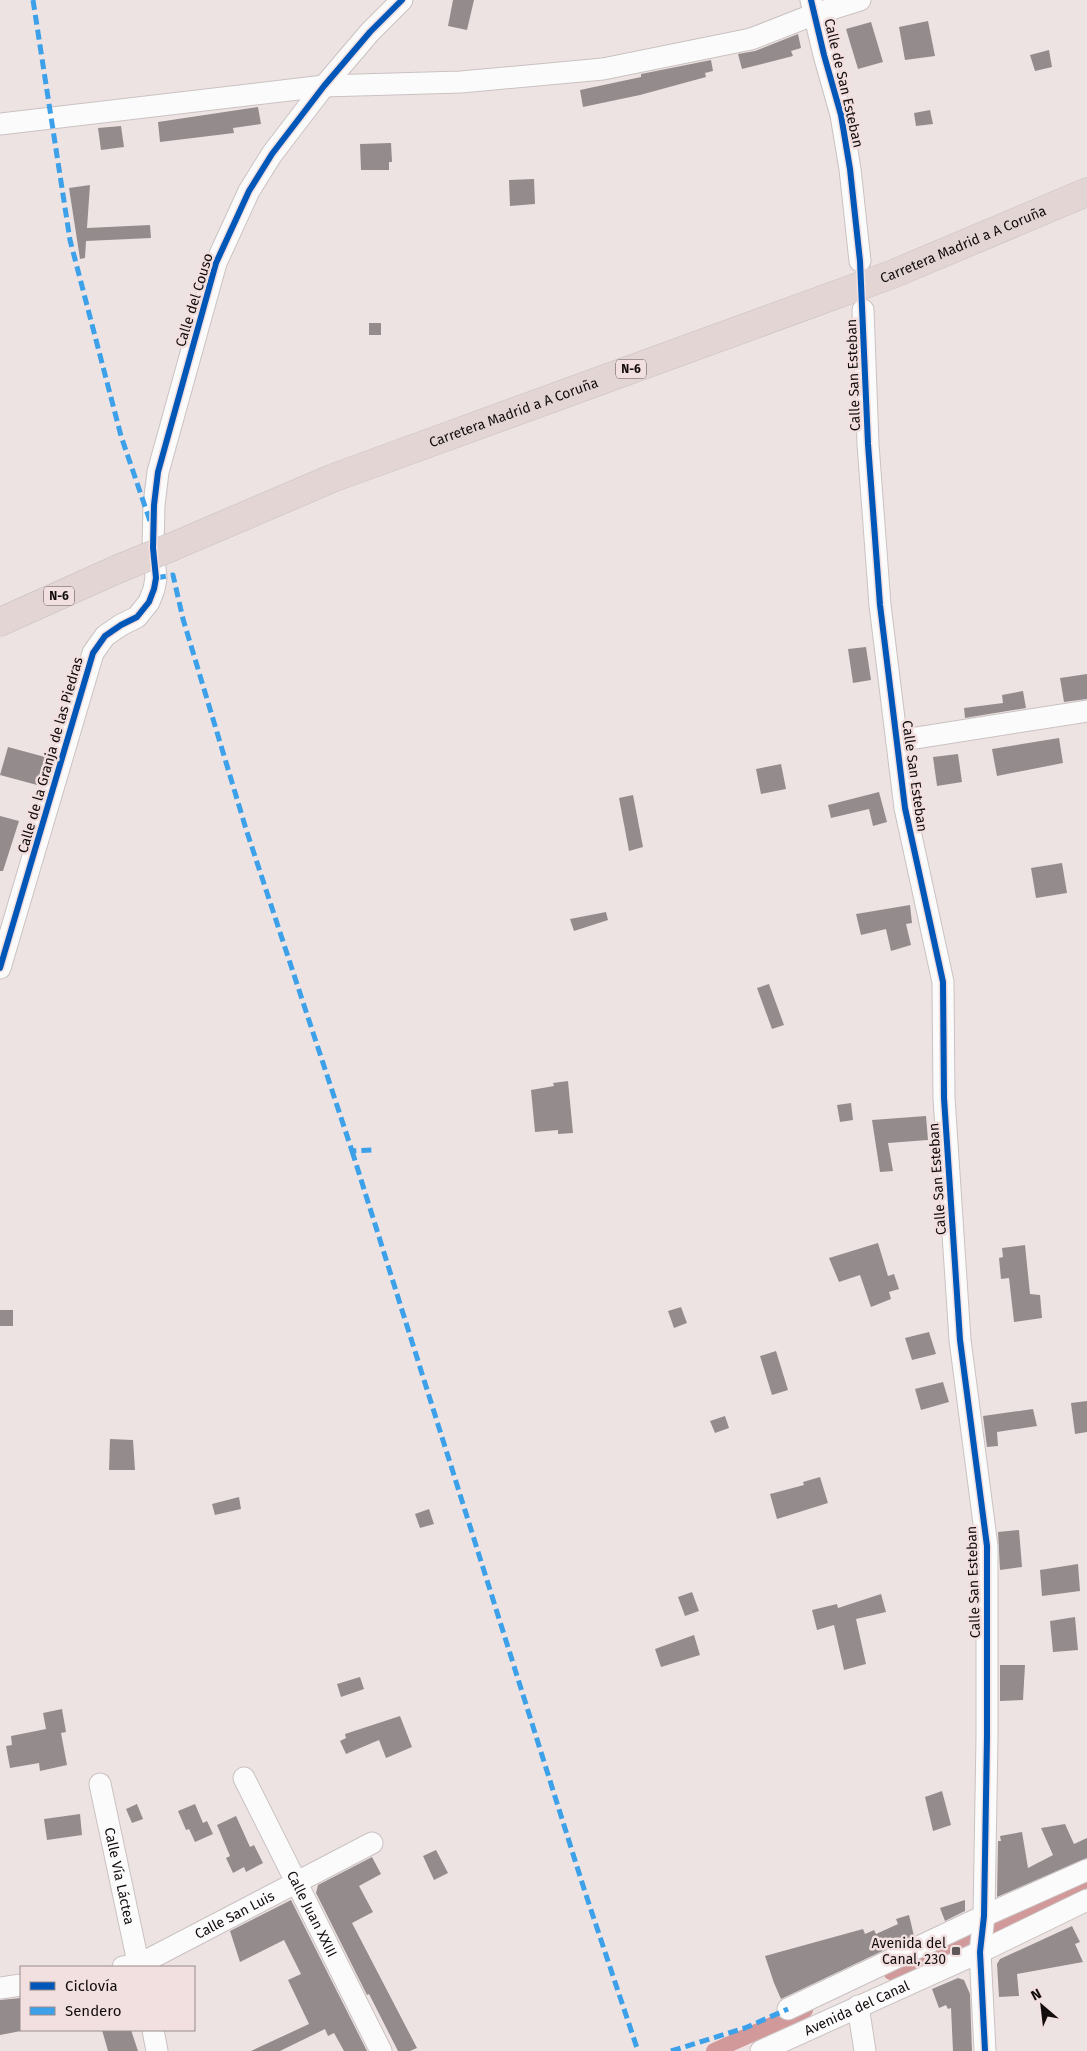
<svg xmlns="http://www.w3.org/2000/svg" width="1087" height="2051" viewBox="0 0 1087 2051" font-family="'Fira Sans',sans-serif">
<style>
.lines{fill:none;stroke-linecap:round;stroke-linejoin:round}
.canal{stroke:#d2999a;stroke-width:16}
.building{fill:#948c8c}
.minor-casing{stroke:#cac2c2;stroke-width:23}
.highway-casing{stroke:#c5bfbf;stroke-width:29}
.minor{stroke:#fcfbfb;stroke-width:21}
.highway{stroke:#e4d5d5;stroke-width:28}
.highway-bridge-casing{stroke:#c5bfbf;stroke-width:29;stroke-linecap:butt}
.highway-bridge{stroke:#e4d5d5;stroke-width:28}
.quiet{stroke:#3da1e9;stroke-width:5;stroke-dasharray:10 5;stroke-linecap:butt}
.cycleway-casing{stroke:#f2dfdf;stroke-width:9}
.cycleway{stroke:#0057b8;stroke-width:6}
.poi-dot{fill:#5f5757;stroke:#f2dfdf;stroke-width:2}
.labels{text-anchor:middle;stroke-width:5;stroke-linejoin:round;paint-order:stroke}
.shield{fill:#f2dfdf;stroke:#554b4b;stroke-width:1}
.shield-label{font-size:12px;font-weight:bold;fill:#120c0c}
.street-label{font-size:14px;fill:#120c0c;stroke:#f2dfdf}
.poi-label{font-size:14px;fill:#120c0c;stroke:#f2dfdf;text-anchor:end}
</style>
<rect width="100%" height="100%" fill="#eee3e3"/>
<g class="lines">
<g class="canal">
<polyline points="891,1972 1087,1883"/>
<polyline points="714,2051 805,2010"/>
</g>
</g>
<g class="building">
<polygon points="453,0 474,0 467,30 448,26"/>
<polygon points="928,21 935,56 905,60 899,27"/>
<polygon points="871,22 883,62 858,69 846,29"/>
<polygon points="798,34 801,48 791,51 793,56 742,69 738,54 755,51"/>
<polygon points="1049,50 1052,67 1035,71 1030,55"/>
<polygon points="711,60 713,71 705,73 706,77 640,95 583,107 580,90 641,77 641,74"/>
<polygon points="258,107 261,124 233,128 234,133 160,142 158,122"/>
<polygon points="930,110 933,124 916,126 914,113"/>
<polygon points="121,126 124,147 101,150 98,128"/>
<polygon points="391,143 392,162 389,162 389,170 361,170 360,144"/>
<polygon points="534,179 535,204 510,206 509,180"/>
<polygon points="90,185 87,228 150,225 151,238 86,241 85,258 80,259 69,188"/>
<rect x="369" y="323" width="12" height="12"/>
<polygon points="866,647 871,680 853,683 848,649"/>
<polygon points="1087,674 1087,699 1064,702 1060,678"/>
<polygon points="1023,691 1026,708 965,718 964,708 1003,703 1002,695"/>
<polygon points="1059,738 1063,763 997,776 992,749"/>
<polygon points="8,747 45,757 37,785 0,775"/>
<polygon points="958,754 962,782 937,786 933,757"/>
<polygon points="781,764 786,789 761,794 756,769"/>
<polygon points="879,792 887,822 873,826 869,809 831,818 828,805"/>
<polygon points="633,795 643,847 629,851 619,798"/>
<polygon points="0,816 19,821 3,871 0,871"/>
<polygon points="1062,863 1067,893 1036,898 1031,868"/>
<polygon points="910,905 912,923 906,924 911,945 891,951 886,929 861,935 856,914"/>
<polygon points="606,912 608,920 574,931 570,919"/>
<polygon points="769,984 784,1025 772,1029 757,988"/>
<polygon points="568,1081 573,1133 558,1134 558,1130 535,1132 531,1090 554,1086 553,1083"/>
<polygon points="851,1103 853,1120 840,1122 837,1105"/>
<polygon points="926,1116 928,1140 888,1143 893,1171 880,1172 872,1120"/>
<polygon points="878,1243 888,1276 894,1274 899,1289 889,1292 891,1299 871,1307 860,1275 839,1282 829,1258"/>
<polygon points="1025,1245 1030,1294 1040,1295 1042,1318 1014,1322 1009,1278 1001,1279 999,1258 1003,1257 1002,1248"/>
<polygon points="681,1307 687,1323 674,1328 668,1311"/>
<rect x="0" y="1310" width="13" height="16"/>
<polygon points="929,1332 936,1354 912,1360 905,1338"/>
<polygon points="776,1351 788,1390 772,1395 760,1356"/>
<polygon points="943,1382 949,1402 921,1410 915,1389"/>
<polygon points="1087,1401 1087,1432 1075,1434 1071,1403"/>
<polygon points="1033,1409 1037,1426 997,1432 998,1446 987,1447 983,1416"/>
<polygon points="725,1416 729,1428 715,1433 710,1421"/>
<polygon points="110,1439 133,1440 135,1470 109,1470"/>
<polygon points="820,1477 828,1503 777,1519 770,1494 804,1485 803,1482"/>
<polygon points="239,1497 241,1509 215,1515 212,1504"/>
<polygon points="429,1509 434,1524 420,1528 415,1514"/>
<polygon points="1019,1530 1022,1567 1000,1570 998,1532"/>
<polygon points="1078,1564 1080,1591 1042,1596 1040,1570"/>
<polygon points="692,1592 699,1611 685,1616 678,1597"/>
<polygon points="881,1594 886,1612 856,1619 866,1664 844,1670 834,1625 817,1630 812,1610 837,1604 838,1608"/>
<polygon points="1075,1617 1078,1650 1053,1652 1050,1621"/>
<polygon points="694,1635 700,1655 661,1667 655,1649"/>
<polygon points="1000,1665 1025,1665 1023,1700 1000,1701"/>
<polygon points="360,1677 364,1689 341,1697 337,1684"/>
<polygon points="62,1709 66,1732 61,1733 67,1765 40,1771 39,1763 10,1768 6,1746 12,1745 11,1736 46,1729 43,1713"/>
<polygon points="400,1716 412,1747 386,1758 379,1740 346,1754 340,1741 346,1738 345,1734"/>
<polygon points="942,1791 951,1825 933,1831 925,1797"/>
<polygon points="137,1804 143,1819 132,1823 126,1809"/>
<polygon points="195,1804 203,1823 207,1821 213,1834 195,1842 189,1829 186,1830 178,1811"/>
<polygon points="80,1814 82,1835 47,1840 44,1819"/>
<polygon points="236,1816 250,1847 254,1845 263,1863 246,1872 244,1867 233,1873 226,1858 230,1856 217,1825"/>
<polygon points="1065,1824 1074,1844 1087,1838 1087,1858 997,1897 998,1841 1001,1841 1000,1836 1022,1832 1028,1868 1053,1855 1041,1828"/>
<polygon points="436,1850 448,1873 434,1880 423,1856"/>
<polygon points="372,1857 381,1874 359,1886 373,1912 352,1923 417,2048 410,2051 398,2051 369,1994 367,1995 316,1893 318,1885"/>
<polygon points="291,1900 367,2051 344,2051 334,2033 328,2036 325,2029 280,2051 251,2051 309,2024 288,1980 301,1974 284,1940 240,1962 230,1931"/>
<polygon points="965,1900 965,1911 945,1921 940,1908"/>
<polygon points="909,1915 914,1936 781,1999 774,1983 765,1956 863,1929 865,1934 874,1930 876,1934 898,1924 896,1919"/>
<polygon points="1072,1926 1080,1942 1075,1944 1083,1962 1017,1974 1019,1996 999,1997 997,1964 1000,1959"/>
<polygon points="958,1978 964,1980 970,1994 972,2051 953,2051 951,2008 948,2009 946,2005 939,2008 932,1989"/>
<polygon points="21,1998 21,2031 0,2035 0,2000"/>
<polygon points="102,2030 131,2030 138,2051 108,2051"/>
</g>
<g class="lines">
<defs>
<g id="minor">
<polyline points="811,0 824,55 841,115 850,169 860,261"/>
<polyline points="0,124 324,86 461,82 603,69 751,39 815,14 860,0"/>
<polyline points="863,310 868,444 880,605 905,808 943,982 944,1098 960,1340 987,1546 987,1737 984,1916 980,1952 985,2051"/>
<polyline points="897,741 1087,711"/>
<polyline points="0,968 93,653 105,636 121,625 137,617 149,602 154,589 156,578 153,548 154,505 158,472 216,263 249,191 272,154 324,86 370,32 402,0"/>
<path id="s1" d="M244 1778 381 2051"/>
<path id="s2" d="M100 1784 139 1967"/>
<path id="s3" d="M123 1967 138 1965 372 1843"/>
<polyline points="0,1988 21,1985"/>
<polyline points="858,2006 865,2051"/>
<polyline points="788,2009 984,1916 1087,1870"/>
<polyline points="153,2030 157,2051"/>
<path id="s4" d="M761 2051 980 1952 1087 1900"/>
</g>
<g id="highway">
<path id="s5" d="M174 546 333 478 893 274 1087 192"/>
<polyline points="0,622 118,569"/>
</g>
</defs>
<use href="#minor" class="minor-casing"/>
<use href="#highway" class="highway-casing"/>
<use href="#minor" class="minor"/>
<use href="#highway" class="highway"/>
<defs>
<polyline id="highway-bridge" points="118,569 174,546"/>
</defs>
<use href="#highway-bridge" class="highway-bridge-casing"/>
<use href="#highway-bridge" class="highway-bridge"/>
<g class="quiet">
<polyline points="33,0 70,240 121,436 150,521"/>
<polyline points="156,578 173,575 183,619 246,829 352,1151 372,1150"/>
<polyline points="352,1151 585,1892 638,2051"/>
<polyline points="671,2051 745,2028 788,2009"/>
</g>
<defs>
<g id="cycleway">
<polyline points="811,0 824,55 841,115 850,169 860,261 868,444 880,605 905,808 943,982 944,1098 960,1340 987,1546 987,1737 984,1916 980,1952 985,2051"/>
<polyline points="0,968 93,653 105,636 121,625 137,617 149,602 154,589 156,578 153,548 154,505 158,472 216,263 249,191 272,154 324,86 370,32 402,0"/>
</g>
</defs>
<use href="#cycleway" class="cycleway-casing"/>
<use href="#cycleway" class="cycleway"/>
</g>
<rect class="poi-dot" x="951" y="1946" width="10" height="10" rx="2.5"/>
<g class="labels">
<g class="shield">
<rect x="616" y="359.5" width="30" height="19" rx="4"/>
<rect x="44" y="586.5" width="30" height="19" rx="4"/>
</g>
<g class="shield-label">
<text x="631" y="373">N-6</text>
<text x="59" y="600">N-6</text>
</g>
<g class="street-label">
<text transform="translate(844 83) rotate(77)" y="5">Calle de San Esteban</text>
<text dy="5" stroke="none"><textPath href="#s5" startOffset="845">Carretera Madrid a A Coruña</textPath></text>
<text transform="translate(194 300) rotate(-73)" y="5">Calle del Couso</text>
<text transform="translate(853 375) rotate(-92)" y="5">Calle San Esteban</text>
<text dy="5" stroke="none"><textPath href="#s5" startOffset="365">Carretera Madrid a A Coruña</textPath></text>
<text transform="translate(50 755) rotate(-74)" y="5">Calle de la Granja de las Piedras</text>
<text transform="translate(915 776) rotate(82)" y="5">Calle San Esteban</text>
<text transform="translate(937 1179) rotate(-94)" y="5">Calle San Esteban</text>
<text transform="translate(973 1582) rotate(-92)" y="5">Calle San Esteban</text>
<text dy="5" stroke="none"><textPath href="#s2" startOffset="94">Calle Vía Láctea</textPath></text>
<text dy="5" stroke="none"><textPath href="#s3" startOffset="124">Calle San Luis</textPath></text>
<text dy="5" stroke="none"><textPath href="#s1" startOffset="152">Calle Juan XXIII</textPath></text>
<text dy="5" stroke="none"><textPath href="#s4" startOffset="105">Avenida del Canal</textPath></text>
</g>
<g class="poi-label">
<text x="946" y="1948">Avenida del<tspan x="946" dy="16">Canal, 230</tspan></text>
</g>
</g>
<rect x="20" y="1966" width="175" height="65" fill="#f2dfdf" stroke="#988b8b"/>
<rect x="30" y="1982" width="25" height="8" fill="#0057b8" stroke="#988b8b"/>
<text x="65" y="1991" font-size="15" fill="#120c0c">Ciclovía</text>
<rect x="30" y="2007" width="25" height="8" fill="#3da1e9" stroke="#988b8b"/>
<text x="65" y="2016" font-size="15" fill="#120c0c">Sendero</text>
<g transform="translate(1042 2006) rotate(332)" stroke="#f2dfdf" stroke-width="4" paint-order="stroke">
<path d="M0-4L9 19L0 12L-9 19Z" fill="#120c0c"/>
<text y="-8" font-size="14" font-weight="bold" text-anchor="middle" fill="#120c0c">N</text>
</g>
</svg>
